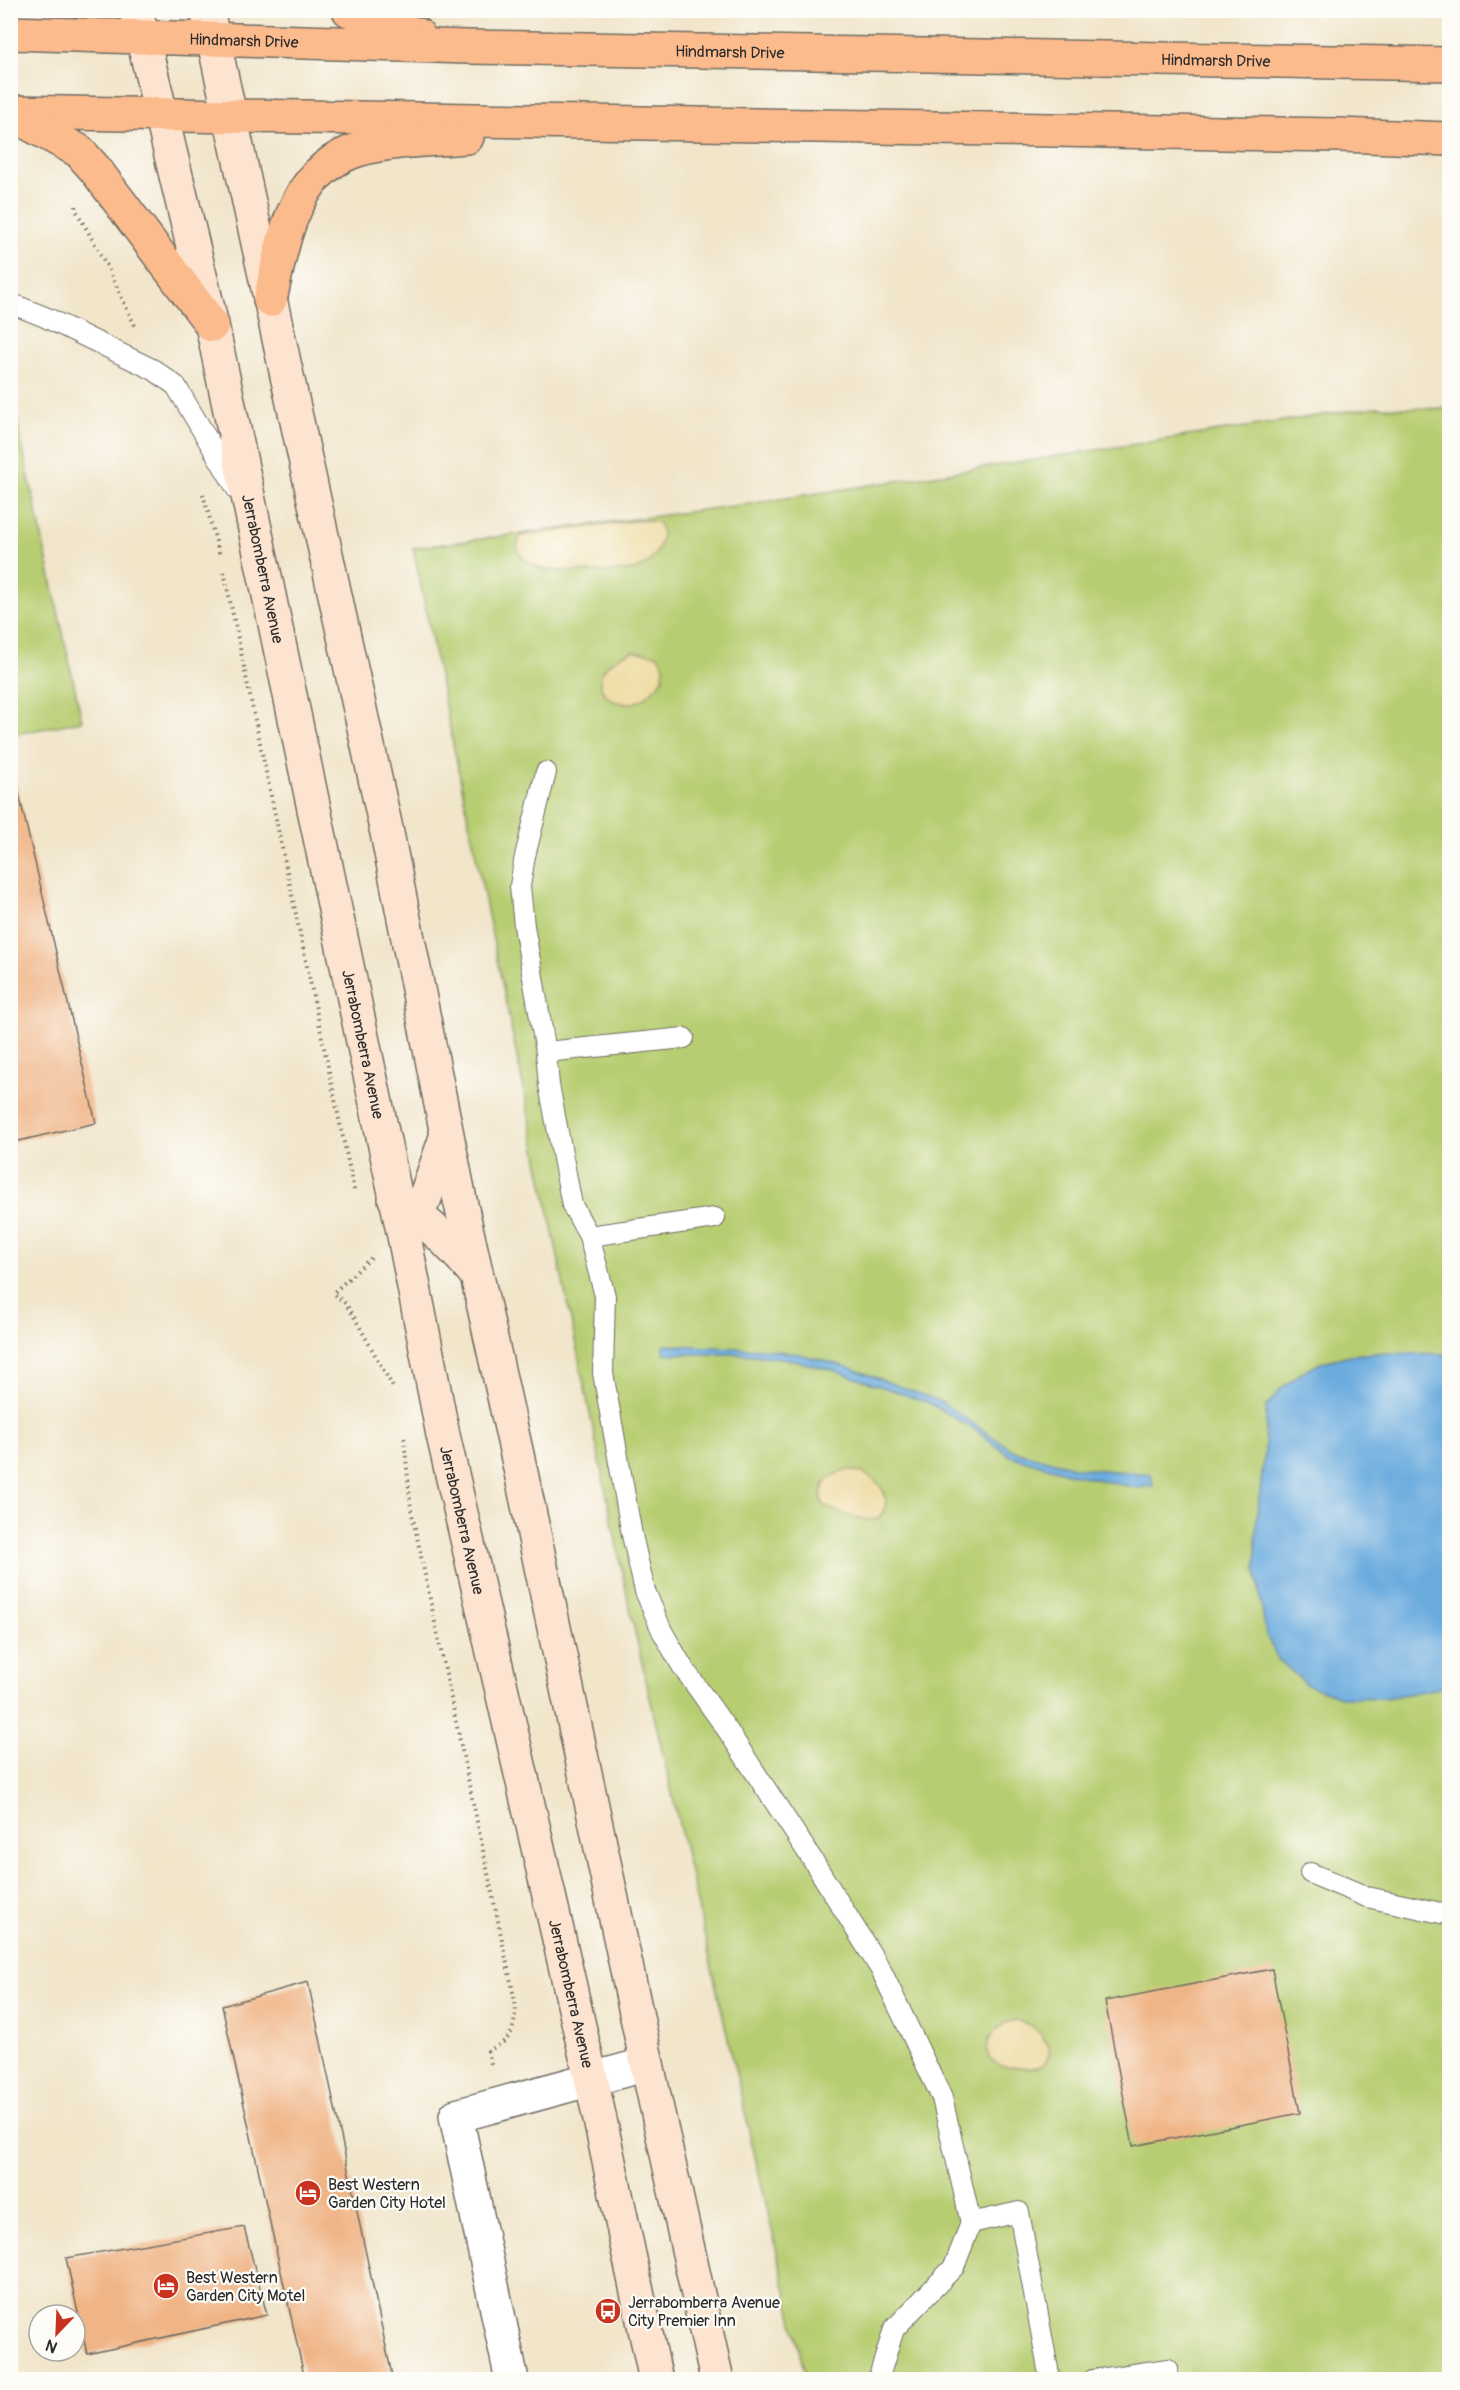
<svg xmlns="http://www.w3.org/2000/svg" width="1460" height="2390" viewBox="0 0 1460 2390" font-family="Pangolin,sans-serif">
<style>
.green{fill:#b7cd71;stroke:#717c4e;stroke-width:1.5}
.sand{fill:#eeda9e;stroke:#8c8264;stroke-width:1.5}
.water{fill:#6babde;stroke:#4b6b84;stroke-width:1.5}
.building{fill:#f0b587}
.lines{fill:none;stroke-linecap:round;stroke-linejoin:round}
.lane-casing{stroke:#706c63;stroke-width:22}
.street-casing{stroke:#706c63;stroke-width:36}
.secondary-casing{stroke:#706c63;stroke-width:36}
.primary-casing{stroke:#706c63;stroke-width:36}
.path{stroke:#706c63;stroke-width:4;stroke-dasharray:1.5 4.5;stroke-linecap:butt}
.lane{stroke:#fff;stroke-width:20}
.street{stroke:#fff;stroke-width:33}
.secondary{stroke:#fde4d1;stroke-width:33}
.primary{stroke:#fbbb8d;stroke-width:33}
.labels{text-anchor:middle;stroke-width:4.5;stroke-linejoin:round;paint-order:stroke}
.street-label{font-size:16px;fill:#2b2b2b;stroke:#fdfcf7}
.poi-label{font-size:16px;fill:#2b2b2b;stroke:#fdfcf7;text-anchor:start}
</style>
<rect width="100%" height="100%" fill="#fdfcf7"/>
<filter id="ink" filterUnits="userSpaceOnUse"><feTurbulence type="fractalNoise" baseFrequency=".0167" numOctaves="2"/><feDisplacementMap in="SourceGraphic" scale="12" xChannelSelector="R" yChannelSelector="G"/><feConvolveMatrix kernelMatrix="1 2 1 2 8 2 1 2 1" color-interpolation-filters="sRGB"/></filter>
<filter id="wash" filterUnits="userSpaceOnUse"><feTurbulence type="fractalNoise" baseFrequency=".008" numOctaves="4" result="noise"/><feDisplacementMap in="SourceGraphic" scale="24" xChannelSelector="R" yChannelSelector="G"/><feGaussianBlur stdDeviation="1.35" result="paint"/><feColorMatrix in="noise" values="0 0 0 0 0 0 0 0 0 0 0 0 0 0 0 0 0 1.4 0 .05"/><feComposite in="paint" operator="in"/></filter>
<g filter="url(#wash)">
<rect width="100%" height="100%" fill="#f1e5ca"/>
<g class="green">
<polygon points="10,390 82,721 11,735 10,735"/>
<polygon points="1375,407 1449,409 1449,2379 806,2379 632,1619 413,548 748,504"/>
</g>
<g class="sand">
<path d="M643 520 658 522C663 529 663 536 660 544 656 556 648 565 636 569 625 573 555 572 544 569 532 566 520 559 517 547L520 536 530 534Z"/>
<path d="M634 651 658 655 664 665 663 679C657 686 651 694 643 699 609 718 571 671 634 651Z"/>
<path d="M849 1470C873 1471 900 1498 877 1519 868 1522 831 1512 823 1504 816 1485 832 1473 849 1470Z"/>
<path d="M1015 2020C1038 2023 1065 2056 1037 2067 1031 2069 1025 2067 1018 2067 1006 2068 999 2067 989 2058 982 2040 998 2024 1015 2020Z"/>
</g>
<g class="water">
<polygon points="663,1345 764,1349 799,1354 851,1368 941,1402 1014,1451 1077,1468 1151,1474 1153,1486 1137,1488 1071,1474 1010,1456 974,1429 929,1403 833,1370 782,1358 742,1354 665,1354"/>
<polygon points="1377,1353 1449,1354 1450,1686 1386,1698 1340,1697 1306,1684 1278,1659 1266,1635 1256,1570 1256,1524 1265,1449 1266,1407 1281,1389 1301,1373 1323,1362 1350,1355"/>
</g>
<g id="blocks">
<g class="building">
<polygon points="11,760 96,1123 10,1143 10,761"/>
<polygon points="1272,1969 1300,2113 1133,2146 1105,2001"/>
<polygon points="308,1982 393,2380 305,2380 222,2006"/>
<polygon points="244,2227 267,2315 87,2354 66,2258"/>
</g>
</g>
</g>
<g filter="url(#ink)">
<use href="#blocks" fill-opacity="0" stroke="#706c63" stroke-width="1.5"/>
<g class="lines">
<defs>
<g id="lane">
<polyline points="10,303 45,317 154,370 176,386 238,491"/>
<polyline points="546,772 525,856 520,886 524,926 546,1052"/>
<polyline points="684,1038 546,1052 549,1085 572,1205 589,1236 605,1296 603,1373 632,1535 645,1591 662,1631 682,1666 728,1731 812,1859 881,1970 942,2098 971,2223 954,2267 894,2329 878,2380"/>
<polyline points="589,1236 715,1218"/>
<polyline points="1310,1873 1367,1897 1450,1915"/>
<polyline points="971,2223 1019,2212 1050,2380"/>
<polyline points="1093,2380 1168,2369"/>
</g>
<polyline id="street" points="512,2380 456,2116 647,2064"/>
<g id="secondary">
<path id="s1" d="M136 10 212 325 404 1236 443 1435 591 2078 656 2380"/>
<polyline points="207,10 387,833 460,1200 520,1468 647,2064 717,2380"/>
<path d="M395 1199C426 1220 451 1244 475 1273"/>
<polyline points="406,1233 425,1198 446,1137"/>
</g>
<g id="primary">
<polyline points="349,10 418,35"/>
<path id="s2" d="M10 33 467 47 1450 64"/>
<polyline points="10,112 1339,135 1450,139"/>
<polyline points="15,116 79,151 95,169 212,325"/>
<path d="M270 300C282 247 291 177 349 153 380 140 433 140 467 137"/>
</g>
</defs>
<use href="#lane" class="lane-casing"/>
<use href="#street" class="street-casing"/>
<use href="#secondary" class="secondary-casing"/>
<use href="#primary" class="primary-casing"/>
<g class="path">
<polyline points="76,206 76,210 108,268 136,328"/>
<polyline points="203,494 220,556"/>
<polyline points="224,572 354,1190"/>
<polyline points="371,1258 333,1293 346,1304 353,1315 394,1389"/>
<path d="M404 1438 411 1509 516 2006C513 2034 513 2038 488 2051L492 2068"/>
</g>
<use href="#lane" class="lane"/>
<use href="#street" class="street"/>
<use href="#secondary" class="secondary"/>
<use href="#primary" class="primary"/>
</g>
</g>
<defs>
<symbol id="hotel-disc" viewBox="-11 -11 22 22"><circle r="9.5" fill="#c8321e" stroke="#fdfcf7"/><path d="M-6-4.5h1.5V1H6V5H4.5V3h-9V5H-6ZM-4 0a1.8 1.8 0 1 1 3.6 0ZM.5 0V-2.5h3Q6-2.5 6 0Z" fill="#fff"/></symbol>
<symbol id="bus-disc" viewBox="-11 -11 22 22"><circle r="9.5" fill="#c8321e" stroke="#fdfcf7"/><path d="M-5-6H5V4H4V6H2V4H-2V6H-4V4H-5ZM-3.5-4V0h7V-4ZM-3.5 1.2v1.5H-2V1.2ZM2 1.2v1.5H3.5V1.2Z" fill="#fff"/></symbol>
</defs>
<g fill-rule="evenodd">
<use href="#hotel-disc" x="293" y="2178" width="30" height="30"/>
<use href="#hotel-disc" x="151" y="2271" width="30" height="30"/>
<use href="#bus-disc" x="593" y="2296" width="30" height="30"/>
</g>
<g class="labels">
<g class="street-label">
<text dy="6" stroke="none"><textPath href="#s2" startOffset="234">Hindmarsh Drive</textPath></text>
<text dy="6" stroke="none"><textPath href="#s2" startOffset="720">Hindmarsh Drive</textPath></text>
<text dy="6" stroke="none"><textPath href="#s2" startOffset="1206">Hindmarsh Drive</textPath></text>
<text dy="6" stroke="none"><textPath href="#s1" startOffset="573">Jerrabomberra Avenue</textPath></text>
<text dy="6" stroke="none"><textPath href="#s1" startOffset="1059">Jerrabomberra Avenue</textPath></text>
<text dy="6" stroke="none"><textPath href="#s1" startOffset="1545">Jerrabomberra Avenue</textPath></text>
<text dy="6" stroke="none"><textPath href="#s1" startOffset="2031">Jerrabomberra Avenue</textPath></text>
</g>
<g class="poi-label">
<text x="328" y="2190">Best Western<tspan x="328" dy="18">Garden City Hotel</tspan></text>
<text x="186" y="2283">Best Western<tspan x="186" dy="18">Garden City Motel</tspan></text>
<text x="628" y="2308">Jerrabomberra Avenue<tspan x="628" dy="18">City Premier Inn</tspan></text>
</g>
</g>
<rect width="1460" height="2390" fill="none" stroke="#fdfcf7" stroke-width="36"/>
<g transform="translate(57 2333) rotate(203)"><circle r="28" fill="#fdfcf7" stroke="#a9a8a5" stroke-width="1.5"/>
<path d="M0-4.5L10 22L0 15L-10 22Z" fill="#c8321e"/>
<text y="-9" font-size="16" font-weight="bold" text-anchor="middle" fill="#2b2b2b">N</text>
</g>
</svg>
